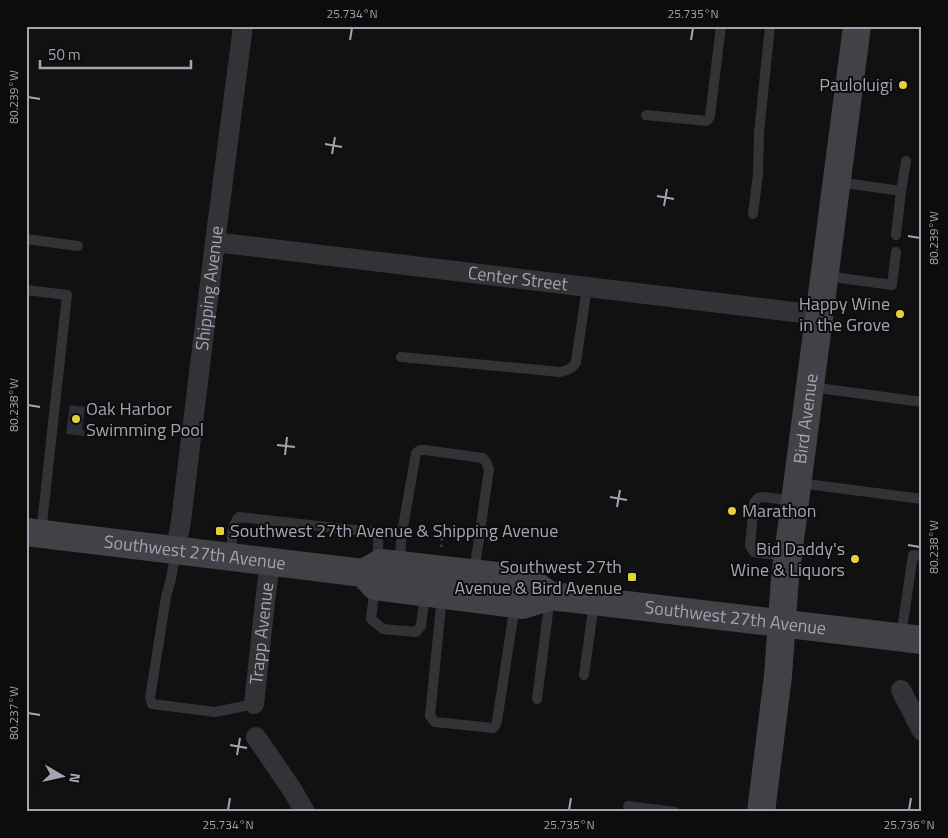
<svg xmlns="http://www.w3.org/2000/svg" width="948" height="838" viewBox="0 0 948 838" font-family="'Titillium Web',sans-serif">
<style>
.water{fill:#2b2e37}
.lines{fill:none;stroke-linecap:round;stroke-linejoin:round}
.path{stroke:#38393e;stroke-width:3;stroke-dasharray:2.5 4;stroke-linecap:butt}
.lane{stroke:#333237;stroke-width:10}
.street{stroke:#333237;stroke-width:20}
.secondary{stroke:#414147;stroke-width:28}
.ticks{fill:none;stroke:#a3a4b2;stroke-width:2}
.poi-dot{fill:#e1d23a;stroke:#0c0c0d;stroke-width:2}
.labels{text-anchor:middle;stroke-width:4;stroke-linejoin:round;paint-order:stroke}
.poi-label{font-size:18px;fill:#a3a4b2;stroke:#0c0c0d;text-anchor:end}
.street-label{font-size:18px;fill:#a3a4b2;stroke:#0c0c0d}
.neatline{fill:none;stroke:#a3a4b2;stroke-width:2}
.ticks-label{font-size:12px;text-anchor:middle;fill:#a3a4b2}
</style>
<rect width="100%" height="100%" fill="#111112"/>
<polygon class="water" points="70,405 85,407 82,430 85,431 84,436 66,434"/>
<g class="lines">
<polyline class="path" points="441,547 442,538"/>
<g class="lane">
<polyline points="646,115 707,121 710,116 721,26"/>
<polyline points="838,182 901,191 896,235"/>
<polyline points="901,191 906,161"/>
<polyline points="753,214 758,174 759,133 770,26"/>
<polyline points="26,239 78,246"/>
<polyline points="826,276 892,285 896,252"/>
<polyline points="26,290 67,295 41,533"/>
<path d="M401 357 560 372C568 370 572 369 576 362L587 287"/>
<polyline points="811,387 922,402"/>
<polyline points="799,483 922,499"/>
<polyline points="176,551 171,579 166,597 150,698 152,704 215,712 254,704"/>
<path d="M232 556C232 544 230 526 239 517L373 532C382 538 377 552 376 562"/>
<polyline points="786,556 759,553 754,552 750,546 754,503 758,498 763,497 794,501"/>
<polyline points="399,564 402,533 416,453 420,450 425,450 483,458 486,462 489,469 474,573"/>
<polyline points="375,586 371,619 383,629 416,632 421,626 425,593"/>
<polyline points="442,596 430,716 435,722 493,728 495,726 497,721 515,605"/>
<polyline points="901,636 913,555 922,556"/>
<polyline points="584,675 594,603"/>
<polyline points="537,699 550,597"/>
<polyline points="628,806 675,812"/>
</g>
<g class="street">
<path id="s1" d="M215 242 819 315"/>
<path id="s2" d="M176 550 181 521 215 242 243 26"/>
<polyline points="901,690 922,731"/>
<path id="s3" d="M254 704 265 602 270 562"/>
<polyline points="256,737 293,791 305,812"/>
</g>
<g class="secondary">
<path id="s4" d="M26 532 363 573 381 563 526 579 551 596"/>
<path id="s5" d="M363 573 375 586 515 604 523 605 551 596 922 640"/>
<path id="s6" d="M761 812 778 676 785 578 857 26"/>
</g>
</g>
<path class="ticks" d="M350 40 352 28M691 40 693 28M28 97 40 99M325 144 342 147M332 154 335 137M657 196 674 199M664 206 667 189M908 236 920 238M28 405 40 407M277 445 295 447M285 455 287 437M610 497 627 500M617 507 620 490M908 545 920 547M28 713 40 715M230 745 247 748M237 755 240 738M228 810 230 798M569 810 571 798M909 810 911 798"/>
<g class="poi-dot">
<circle cx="903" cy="85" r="5"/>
<circle cx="900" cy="314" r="5"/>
<circle cx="76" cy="419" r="5"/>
<circle cx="732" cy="511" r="5"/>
<rect x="215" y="526" width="10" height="10" rx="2.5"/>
<circle cx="855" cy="559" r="5"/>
<rect x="627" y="572" width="10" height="10" rx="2.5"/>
</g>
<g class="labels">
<g class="poi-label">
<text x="893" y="91">Pauloluigi</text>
<text x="890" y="310">Happy Wine<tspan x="890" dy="21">in the Grove</tspan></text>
<text x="86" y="415" text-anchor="start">Oak Harbor<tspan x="86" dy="21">Swimming Pool</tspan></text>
<text x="742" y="517" text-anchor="start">Marathon</text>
<text x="230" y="537" text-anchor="start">Southwest 27th Avenue &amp; Shipping Avenue</text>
<text x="845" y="555">Bid Daddy's<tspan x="845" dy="21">Wine &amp; Liquors</tspan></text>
<text x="622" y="573">Southwest 27th<tspan x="622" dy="21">Avenue &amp; Bird Avenue</tspan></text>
</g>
<g class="street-label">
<text dy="6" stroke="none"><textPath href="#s1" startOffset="305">Center Street</textPath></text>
<text dy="6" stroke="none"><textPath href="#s2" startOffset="264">Shipping Avenue</textPath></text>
<text dy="6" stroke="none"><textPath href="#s6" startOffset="396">Bird Avenue</textPath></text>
<text dy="6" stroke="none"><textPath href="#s4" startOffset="170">Southwest 27th Avenue</textPath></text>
<text dy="6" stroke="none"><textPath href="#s5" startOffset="382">Southwest 27th Avenue</textPath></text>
<text dy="6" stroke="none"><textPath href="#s3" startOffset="71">Trapp Avenue</textPath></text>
</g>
</g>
<rect width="948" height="838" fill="none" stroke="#0c0c0d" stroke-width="55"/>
<g transform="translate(62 776) rotate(99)" stroke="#0c0c0d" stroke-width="4" paint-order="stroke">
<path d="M0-4L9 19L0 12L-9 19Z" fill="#a3a4b2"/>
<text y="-8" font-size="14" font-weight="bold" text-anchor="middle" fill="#a3a4b2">N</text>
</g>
<path d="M40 60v8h151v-8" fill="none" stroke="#a3a4b2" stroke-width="2.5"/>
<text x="48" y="60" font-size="15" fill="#a3a4b2" stroke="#0c0c0d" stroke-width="4" paint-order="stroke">50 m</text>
<rect x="28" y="28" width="892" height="782" class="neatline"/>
<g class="ticks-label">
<text x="352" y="18">25.734°N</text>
<text x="693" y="18">25.735°N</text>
<text transform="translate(14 97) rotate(-90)" y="4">80.239°W</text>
<text transform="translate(934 238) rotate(-90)" y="4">80.239°W</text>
<text transform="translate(14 405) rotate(-90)" y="4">80.238°W</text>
<text transform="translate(934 547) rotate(-90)" y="4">80.238°W</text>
<text transform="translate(14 713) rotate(-90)" y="4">80.237°W</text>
<text x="228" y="829">25.734°N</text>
<text x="569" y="829">25.735°N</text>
<text x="909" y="829">25.736°N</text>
</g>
</svg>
